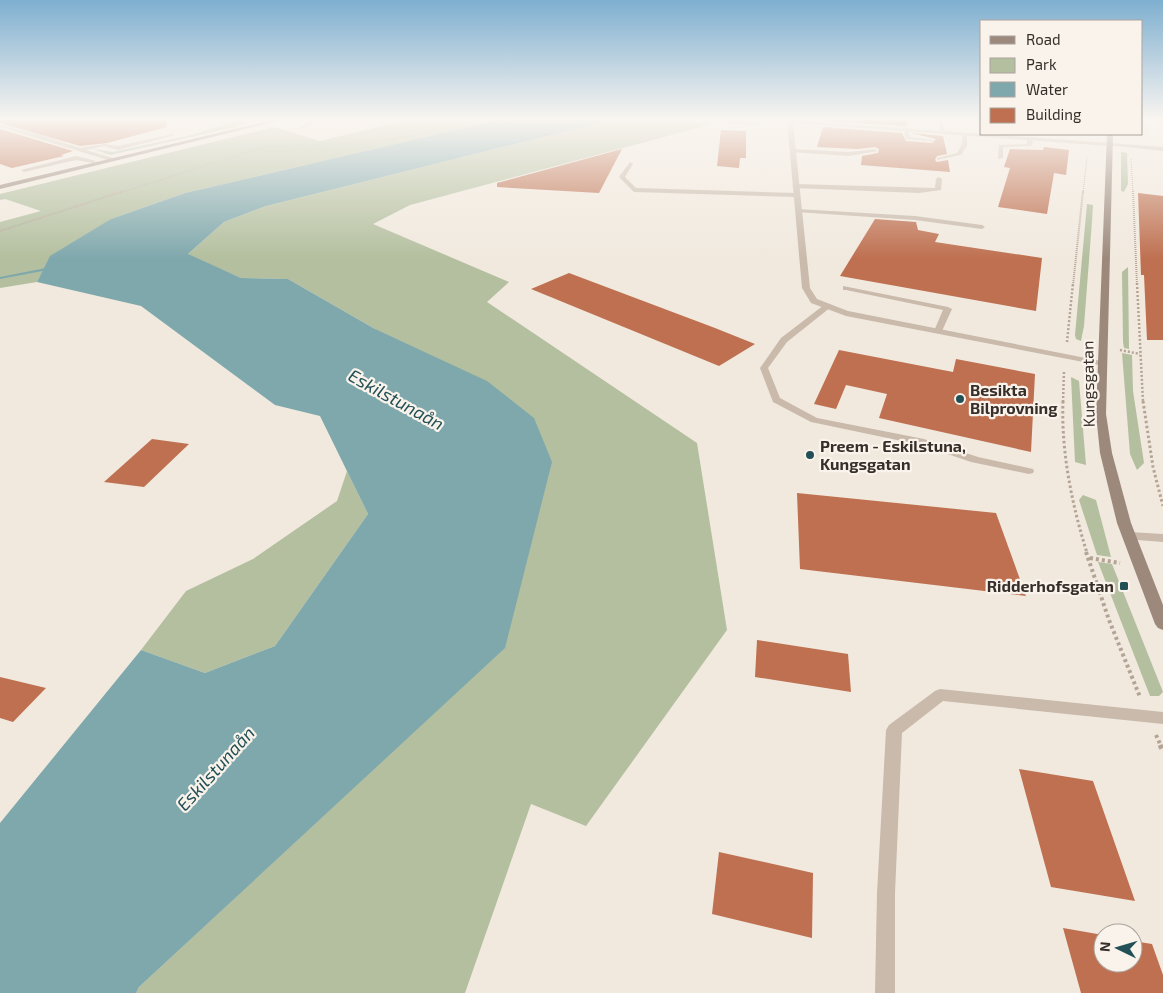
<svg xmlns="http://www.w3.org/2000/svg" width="1163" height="993" viewBox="0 0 1163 993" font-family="'Exo 2',sans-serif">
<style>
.green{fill:#b3bf9f}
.water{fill:#7fa8ac}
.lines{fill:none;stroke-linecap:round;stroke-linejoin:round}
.stream{fill:#7fa8ac;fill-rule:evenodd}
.building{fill:#be7050}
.path-far5{stroke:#b4a495;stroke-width:1;stroke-dasharray:1 1;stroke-linecap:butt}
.path-far4{stroke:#b4a495;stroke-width:2;stroke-dasharray:1 1;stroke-linecap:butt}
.path-far3{stroke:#b4a495;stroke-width:2.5;stroke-dasharray:2 2;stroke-linecap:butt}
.path-far2{stroke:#b4a495;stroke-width:3;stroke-dasharray:2.5 2.5;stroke-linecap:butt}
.path-far1{stroke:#b4a495;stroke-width:4;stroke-dasharray:3 3;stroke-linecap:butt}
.path{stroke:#b4a495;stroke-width:5;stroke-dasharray:4 4;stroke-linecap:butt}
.lane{fill:#c9baab;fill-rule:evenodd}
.street{fill:#c9baab;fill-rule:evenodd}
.secondary{fill:#9c897c;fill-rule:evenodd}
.poi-dot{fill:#225056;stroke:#f9f3eb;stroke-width:2}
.labels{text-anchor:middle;stroke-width:4.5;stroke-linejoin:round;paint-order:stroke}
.street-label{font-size:16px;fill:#372e2a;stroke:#f9f3eb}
.poi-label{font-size:16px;font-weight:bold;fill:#372e2a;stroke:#f9f3eb;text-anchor:start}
.water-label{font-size:18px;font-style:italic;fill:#225056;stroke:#f9f3eb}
</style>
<rect width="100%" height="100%" fill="#f1e9de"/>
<g class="green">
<polygon points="238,120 248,120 247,123 235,127 110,155 93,149 113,152 192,135"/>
<polygon points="407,120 498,120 185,193 111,219 43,271 37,282 0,288 0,222 41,211 5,199 0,200 0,194 274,127 320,141"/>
<polygon points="612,120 751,120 760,122 759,126 720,122 410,205 373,224 509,282 487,302 697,443 727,630 586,826 531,804 465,993 136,993 139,987 504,648 375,329 288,279 241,278 187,255 224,222 266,206"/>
<polygon points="1121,152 1127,153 1128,184 1124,192 1121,191"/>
<polygon points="1087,204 1093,205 1092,221 1084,326 1081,341 1076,339 1075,335"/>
<polygon points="1128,267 1129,349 1124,348 1123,342 1122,272"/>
<polygon points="1122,353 1132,355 1133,391 1144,463 1137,470 1130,454"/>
<polygon points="1071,377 1079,381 1086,465 1075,462"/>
<polygon points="347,471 368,514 275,646 205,673 141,650 186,591 253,559 337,501"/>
<polygon points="1083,495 1096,500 1111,557 1097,555 1079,500"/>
<polygon points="1098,562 1112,564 1163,692 1159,696 1150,696"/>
</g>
<polygon class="water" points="498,120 612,120 266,206 224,222 188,254 241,278 288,279 375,329 487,381 534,418 552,462 505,648 139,987 136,993 0,993 0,823 141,650 205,673 275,646 368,514 320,416 275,405 141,306 37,282 50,256 111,219 185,193"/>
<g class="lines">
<polygon class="stream" points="51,267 53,268 53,269 0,279 0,277"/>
</g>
<g class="building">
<polygon points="0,120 166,120 167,127 107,143 80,146 0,123"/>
<polygon points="824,120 907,120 907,126 824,121"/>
<polygon points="823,127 902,133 906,141 932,143 936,139 911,133 943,136 947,154 937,156 935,160 937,162 948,160 950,172 861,165 862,156 878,153 879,149 875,147 858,149 817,147"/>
<polygon points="0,129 73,151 61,155 64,156 12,168 0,164"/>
<polygon points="721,130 746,131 746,158 740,158 739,168 717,166"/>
<polygon points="1044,147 1069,150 1066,175 1054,173 1047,214 998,207 1010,168 1004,167 1010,149 1043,150"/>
<polygon points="622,149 599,193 497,187 497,183"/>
<polygon points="1138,193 1163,196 1163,340 1147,340 1144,275 1141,275"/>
<polygon points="875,219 916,222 918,230 939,234 935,242 1042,258 1036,311 840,276"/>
<polygon points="569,273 715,328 755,344 719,366 531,289"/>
<polygon points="839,350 953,372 956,359 1035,374 1031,452 879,418 887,394 846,385 836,409 814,404"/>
<polygon points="152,439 189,444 144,487 104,482"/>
<polygon points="797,493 996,513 1026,596 800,569"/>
<polygon points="757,640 848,654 851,692 755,677"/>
<polygon points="0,677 46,688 13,722 0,718"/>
<polygon points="1019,769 1093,781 1135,901 1051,887"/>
<polygon points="719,852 813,873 812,938 712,914"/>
<polygon points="1063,928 1103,935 1103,963 1133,963 1133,941 1152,944 1163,975 1163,993 1081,993"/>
</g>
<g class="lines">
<g class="path-far5">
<polyline points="1146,134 1145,128 1149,128"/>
<polyline points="264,147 275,135"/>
<polyline points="1131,159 1133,193"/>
<polyline points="120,193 263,147 374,142 425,133 475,120"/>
<polyline points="1083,193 1087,157"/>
</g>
<g class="path-far4">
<polyline points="1133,191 1137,285"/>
<polyline points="0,231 124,191"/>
<polyline points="1073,285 1083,191"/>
</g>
<g class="path-far3">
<polyline points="1137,283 1143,402"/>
<polyline points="1067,342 1073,283"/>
<polyline points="1120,350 1140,354"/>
<polyline points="1063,402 1064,371"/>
</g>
<g class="path-far2">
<path d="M1063 401C1061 452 1072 505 1087 553"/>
<polyline points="1143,401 1153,467 1163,506"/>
</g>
<g class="path-far1">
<polyline points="1086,552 1109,620 1140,697"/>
<polyline points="1090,558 1120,563"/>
<polyline points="1156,735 1161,746"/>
</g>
<polyline class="path" points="1160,745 1163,751"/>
<g class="lane">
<polygon points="314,120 320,120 302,129 298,128"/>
<polygon points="938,120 942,120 945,133 941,132"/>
<polygon points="0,125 37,134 80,148 104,144 118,146 173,134 175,135 118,150 104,146 86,150 113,158 111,161 0,127"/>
<polygon points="903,128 907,128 910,137 934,140 932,141 906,139"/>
<polygon points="965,133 967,134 967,146 961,155 937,160 937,158 957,153 961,146 963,134"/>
<polygon points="1029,137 1033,142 1031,146 1003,147 1003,158 998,159 999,145 1027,144 1027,138"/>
<polygon points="1109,143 1163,147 1163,151 1107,145"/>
<polygon points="792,149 849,152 875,149 878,151 849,156 790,152"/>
<polygon points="76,156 96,161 93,163 76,160 24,172 21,170"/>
<polygon points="630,162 633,164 625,177 636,188 796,193 799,195 796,197 634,192 619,177"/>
<polygon points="939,177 942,179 941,190 919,193 795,188 792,186 795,184 935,188 936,179"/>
<polygon points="798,209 915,216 982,225 985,227 982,229 915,220 796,212 796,210"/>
<polygon points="843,286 948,307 952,309 942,331 938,333 934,331 943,310 846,290 843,290"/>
<polygon points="824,305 831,307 787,342 768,368 780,398 817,418 924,439 978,457 1033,469 1034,471 1033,473 1029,474 971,462 921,445 811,422 773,402 760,368 781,338"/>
<polygon points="1129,532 1163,534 1163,542 1125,539 1123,536"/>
<polygon points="940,689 1163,712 1163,724 943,701 902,733 895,893 895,993 875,993 877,893 886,730 889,725 935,691"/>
</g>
<polygon class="street" points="787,120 1111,143 1109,146 793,123 810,288 817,299 848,311 1101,361 1104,362 1104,366 846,316 811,303 802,288"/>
<g class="secondary">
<polygon points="273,120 282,120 0,189 0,185"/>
<polygon points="1107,134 1113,134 1106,414 1112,453 1131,523 1163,605 1163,630 1158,628 1155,624 1117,523 1100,453 1096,414"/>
</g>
</g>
<linearGradient id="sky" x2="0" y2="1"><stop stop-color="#7eafd0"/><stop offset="0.46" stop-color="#f9f5f0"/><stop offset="1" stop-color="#f9f5f0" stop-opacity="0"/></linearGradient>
<rect width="1163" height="259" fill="url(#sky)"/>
<g class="poi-dot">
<circle cx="960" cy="399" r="5"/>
<circle cx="810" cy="455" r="5"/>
<rect x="1119" y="581" width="10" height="10" rx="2.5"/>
</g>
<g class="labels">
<g class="street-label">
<text transform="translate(1088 384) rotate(-91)" y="6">Kungsgatan</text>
</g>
<g class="poi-label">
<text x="970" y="396">Besikta<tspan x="970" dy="18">Bilprovning</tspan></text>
<text x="820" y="452">Preem - Eskilstuna,<tspan x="820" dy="18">Kungsgatan</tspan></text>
<text x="1114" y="592" text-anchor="end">Ridderhofsgatan</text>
</g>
<g class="water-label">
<text transform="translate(396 400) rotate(29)" y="6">Eskilstunaån</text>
<text transform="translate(216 769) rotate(-48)" y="6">Eskilstunaån</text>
</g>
</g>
<rect x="980" y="20" width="162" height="115" fill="#f9f3eb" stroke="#aba49e"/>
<rect x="990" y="36" width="25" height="8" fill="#9c897c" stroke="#aba49e"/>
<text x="1026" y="45" font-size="15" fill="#372e2a">Road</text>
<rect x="990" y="58" width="25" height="15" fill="#b3bf9f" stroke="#aba49e"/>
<text x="1026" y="70" font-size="15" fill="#372e2a">Park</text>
<rect x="990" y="82" width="25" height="15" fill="#7fa8ac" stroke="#aba49e"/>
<text x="1026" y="95" font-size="15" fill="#372e2a">Water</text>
<rect x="990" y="108" width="25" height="15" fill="#be7050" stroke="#aba49e"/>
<text x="1026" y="120" font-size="15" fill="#372e2a">Building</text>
<g transform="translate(1118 948) rotate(275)"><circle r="24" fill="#f9f3eb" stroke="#aba49e"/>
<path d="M0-4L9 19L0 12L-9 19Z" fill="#225056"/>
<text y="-8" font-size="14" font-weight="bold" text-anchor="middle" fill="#372e2a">N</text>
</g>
</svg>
